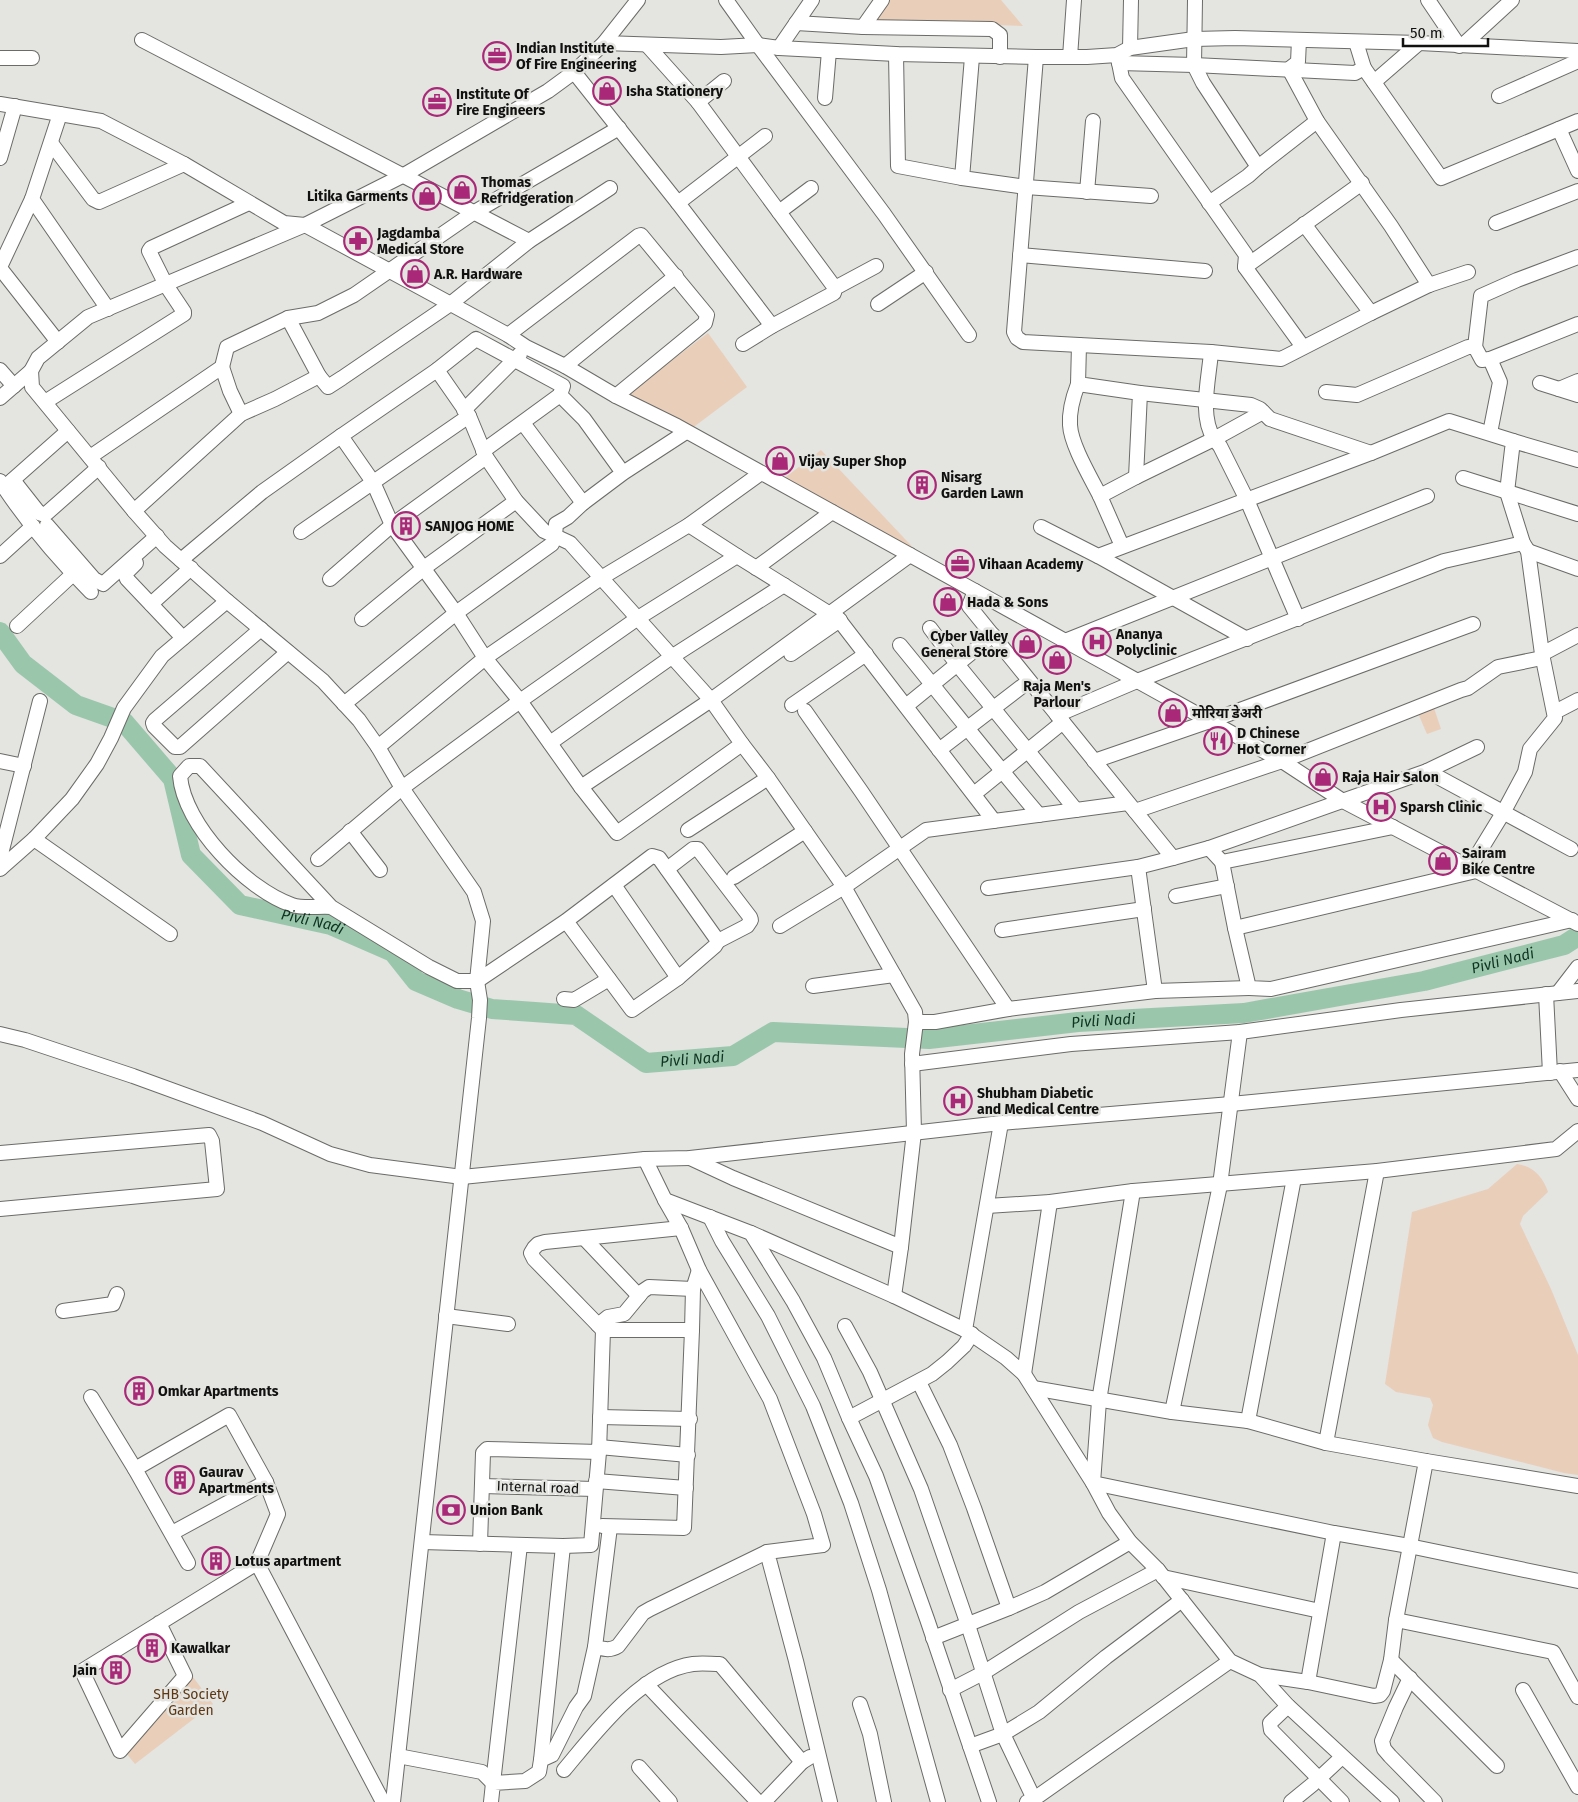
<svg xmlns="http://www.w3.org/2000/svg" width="1578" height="1802" viewBox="0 0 1578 1802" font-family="'Fira Sans','Noto Sans Devanagari',sans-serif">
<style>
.green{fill:#e9cfba}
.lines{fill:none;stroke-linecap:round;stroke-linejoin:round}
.river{stroke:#9ac7ab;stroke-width:20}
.minor-casing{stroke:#6b6b68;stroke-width:16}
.minor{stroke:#fff;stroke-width:14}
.labels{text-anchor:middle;stroke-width:5;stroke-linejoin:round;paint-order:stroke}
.poi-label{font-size:14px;font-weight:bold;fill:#111110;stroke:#e4e4e1;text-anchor:start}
.street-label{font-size:14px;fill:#111110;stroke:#e4e4e1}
.park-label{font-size:14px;fill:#5e3712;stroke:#e4e4e1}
.water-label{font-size:15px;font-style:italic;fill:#0f3421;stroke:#e4e4e1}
</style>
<rect width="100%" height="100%" fill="#e4e4e1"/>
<g class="green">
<polygon points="890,0 1001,0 1023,26 874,21"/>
<polygon points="708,333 747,387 691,429 626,395"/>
<polygon points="821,450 921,556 782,480"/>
<polygon points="1433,705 1441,729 1427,734 1417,711"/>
<path d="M1517 1164C1533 1166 1543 1177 1548 1192L1523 1216 1520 1224 1551 1289 1578 1355V1475L1564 1473 1442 1442 1433 1438 1428 1425 1433 1405 1430 1398 1396 1392 1385 1384 1412 1212 1488 1189Z"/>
<polygon points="193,1677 213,1704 135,1764 126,1753"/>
</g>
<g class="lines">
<path class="river" id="s1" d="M0 632 23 664 76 705 124 722 173 779 191 855 240 905 331 925 393 952 416 981 458 999 492 1009 576 1015 646 1063 733 1056 773 1032 929 1039 1078 1022 1244 1013 1424 981 1564 945 1578 936"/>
<defs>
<g id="minor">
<polyline points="726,0 758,45 884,214 969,335"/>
<polyline points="1195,0 1194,65 1203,83 1258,167 1317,121"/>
<polyline points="1428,0 1459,46"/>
<polyline points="796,23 863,27 882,0"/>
<polyline points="863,27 992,29 1000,35 1000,57"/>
<polyline points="142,40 529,241"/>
<polyline points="1299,40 1298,62 1289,69 1317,121 1391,226 1429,285"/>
<polyline points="604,43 721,47 758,45 779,48 896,54 1036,57 1087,57 1117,55 1130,48 1194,39 1235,38 1419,43 1578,51"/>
<polyline points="647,45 698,102 835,288"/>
<polyline points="1463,45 1512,0"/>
<polyline points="779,48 812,0"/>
<polyline points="1130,48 1131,0"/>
<polyline points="896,54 898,166 962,178"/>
<polyline points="1117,55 1119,63 1194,65 1355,73 1364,68 1356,42"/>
<polyline points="972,57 962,178 1026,187 1151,196"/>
<polyline points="1036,57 1014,332 1017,338 1023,342 1211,352 1281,359 1371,313 1429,285 1468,272"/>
<polyline points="1070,57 1074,0"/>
<polyline points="0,58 32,58"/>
<polyline points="1119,63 1122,78 1246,255 1245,267 1303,347"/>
<polyline points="1364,68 1441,178 1578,121"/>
<polyline points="574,72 678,203 772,326"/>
<polyline points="1374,82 1419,43"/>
<polyline points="1499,96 1578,61"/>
<polyline points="825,98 829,51"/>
<polyline points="698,102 724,81"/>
<polyline points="0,104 101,121 184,164 284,223 305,225 508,335 526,347 565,366 616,396 677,426 1282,761 1343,801 1578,924"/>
<polyline points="60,114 32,199 108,309"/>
<polyline points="1559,129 1578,171"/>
<polyline points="51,143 93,199 99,202 184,164"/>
<polyline points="0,158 15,106"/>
<polyline points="1087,192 1093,121"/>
<polyline points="678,203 765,136"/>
<polyline points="1209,203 1248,176 1258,167"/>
<polyline points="779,212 811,188"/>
<polyline points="1496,223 1578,191"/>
<polyline points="1304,224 1371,313"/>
<polyline points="1020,255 1205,271"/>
<polyline points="0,267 32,199"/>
<polyline points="1245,267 1362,183"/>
<polyline points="0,268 58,342"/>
<polyline points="878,304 926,272"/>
<polyline points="288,318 318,313 354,295 473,213 619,128"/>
<polyline points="508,335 638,236 641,235 707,315 705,323 616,396"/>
<polyline points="743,344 772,326 834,293 835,288 876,266"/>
<polyline points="1079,345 1078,384 1140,393 1136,477"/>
<polyline points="1475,347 1481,296 1517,280 1578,257"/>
<path d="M1211 352C1209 379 1199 415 1214 439L1263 412"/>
<polyline points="1490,359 1500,382 1490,433"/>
<polyline points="565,366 676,276"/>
<polyline points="222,367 230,391 241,414"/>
<polyline points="0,370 14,386"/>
<polyline points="1540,383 1578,395"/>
<path d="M1078 384C1073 397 1069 411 1070 425 1071 445 1091 478 1100 496"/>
<polyline points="1559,389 1578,381"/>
<polyline points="1326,392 1357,395 1468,347 1475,347 1482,360 1490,359 1578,324"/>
<polyline points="1140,393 1251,405 1260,409 1270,419 1371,453"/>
<polyline points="0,398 31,371"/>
<polyline points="45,402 184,314 184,312 166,285 149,251 151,248 249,203"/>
<polyline points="464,410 520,354"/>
<polyline points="523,423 583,503"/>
<polyline points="1513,441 1578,460"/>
<polyline points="483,451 560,395"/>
<polyline points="90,457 222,367 227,347 288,318 319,376"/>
<polyline points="623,473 584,419 560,395 563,386 476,339 437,370 341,436 373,482 392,525 456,613 485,658 520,701 581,787 617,833 742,744 711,700 570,543 555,536 556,524 568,517 583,503 623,473 686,432"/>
<polyline points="1463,478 1578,514"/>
<polyline points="13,480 39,513 42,514 47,513 99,467"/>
<path d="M0 481C26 521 57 558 91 592"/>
<polyline points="7,485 68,431"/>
<polyline points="134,511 241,414 275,399 319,376 328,387 342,378 449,305 529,241 610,188"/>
<polyline points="47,525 94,579 103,584 157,536"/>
<polyline points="1041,527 1098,556 1371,453 1449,421 1513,441 1507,492 1523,543 1528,551 1542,654 1578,635"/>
<polyline points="301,532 469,416"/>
<polyline points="1122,546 1100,496 1136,477 1214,439 1220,446 1247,500 1298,619"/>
<polyline points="1528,551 1578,569"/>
<polyline points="0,556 33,526"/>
<polyline points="737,556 830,614"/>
<polyline points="1098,556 1247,639"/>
<polyline points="181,560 262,492 341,436"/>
<polyline points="136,563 125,574 127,579 183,638"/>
<polyline points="756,568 832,512"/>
<polyline points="330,579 392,525 486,457"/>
<polyline points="975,591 969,606 1173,858 1209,848 1222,862"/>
<polyline points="151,604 191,568"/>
<polyline points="833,612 994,821"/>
<polyline points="362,619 424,568 516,501"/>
<polyline points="17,626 73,574"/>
<polyline points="930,628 957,664 1076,810"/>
<polyline points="261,629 155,720 153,723 154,726 175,747 180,747 288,652"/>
<polyline points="1065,641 1427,496"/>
<path d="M900 645C946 701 991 759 1039 815"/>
<polyline points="791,654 840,620"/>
<polyline points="344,704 456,613 552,544 555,536 544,531 516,501 486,457 469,416 437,370"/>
<polyline points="792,705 866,654"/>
<polyline points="906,706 993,635"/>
<polyline points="805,711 861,791 1008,1009"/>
<polyline points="1555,712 1578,700"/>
<polyline points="1057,715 1137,681 1444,561 1523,543"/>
<polyline points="550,743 673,656 784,585"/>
<polyline points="378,747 485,658 601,578 689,525 761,473"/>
<polyline points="939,750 1029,681"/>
<polyline points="0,761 24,766"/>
<polyline points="1094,761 1210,721 1473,624"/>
<polyline points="1427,771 1477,747"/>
<polyline points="581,787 711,700 910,555"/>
<polyline points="974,794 1063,722"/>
<polyline points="1135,811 1282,761 1461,690 1468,688 1498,667 1542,658"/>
<polyline points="1393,827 1222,862 1235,928 1249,988 1271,989 1572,920"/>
<polyline points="688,830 768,778"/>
<polyline points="350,831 380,870"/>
<polyline points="34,839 170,934"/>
<polyline points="1209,848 1427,771 1571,849"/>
<polyline points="318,859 402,788 520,701 638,618 737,556 689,525"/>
<polyline points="1138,867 1155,991"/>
<polyline points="1470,867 1503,813 1525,772 1530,749 1555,718 1542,654"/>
<polyline points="1,868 2,850 40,701"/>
<polyline points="0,869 34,839 72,799 97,764 111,738 124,708 162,656 227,601"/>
<polyline points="667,869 693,849 698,849 750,917 751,920 747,926 718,941"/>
<polyline points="734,877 805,831"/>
<polyline points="614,885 678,978"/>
<polyline points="988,888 1138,867 1173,858"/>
<polyline points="1176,896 1227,886"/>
<path d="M331 907C319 906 303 909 292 905 246 889 184 825 180 776L189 766H200L331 907 429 967 457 981H477L566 921 652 856 659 858 718 941 715 946 678 978 632 1010 566 921"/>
<polyline points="780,926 844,887 926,830 1128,803"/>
<polyline points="1235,928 1476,871"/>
<polyline points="1002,930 1144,909"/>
<polyline points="813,986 894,975"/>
<polyline points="1558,993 1578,967"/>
<polyline points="1546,994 1550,1073"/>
<polyline points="564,999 574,1000 609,979"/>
<polyline points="916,1022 935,1022 1008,1009 1155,991 1249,988"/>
<polyline points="0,1034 25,1040 133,1076 262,1123 330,1154 370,1165 462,1177 645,1159 690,1158 1001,1123 1231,1104 1578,1070"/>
<polyline points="912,1064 1071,1044 1240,1032 1401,1010 1578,991"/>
<polyline points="1560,1071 1578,1099"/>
<polyline points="0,1153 209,1135 212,1141 217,1189 0,1209"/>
<polyline points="690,1158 733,1178 901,1247 914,1132 912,1054 916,1022 915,1012 844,887 768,778 742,744"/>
<polyline points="645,1159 665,1200 751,1233 793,1301 824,1358 849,1418 876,1476 927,1619 989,1802"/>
<polyline points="1133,1191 1099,1401 1093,1483 1334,1533"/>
<polyline points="665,1200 681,1228 699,1270 770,1399 814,1514 823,1545 767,1552 796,1661 830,1802"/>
<polyline points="987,1206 1050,1202 1133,1191 1377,1171 1556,1149 1578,1131"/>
<polyline points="710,1217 722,1241 768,1316 813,1406 851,1503 879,1590 938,1802"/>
<polyline points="751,1233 894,1296 965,1330 1006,1358 1024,1374 1093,1483 1109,1513 1130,1542 1158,1570 1230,1661 1260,1675 1288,1706 1392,1802"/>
<polyline points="584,1238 639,1296"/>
<polyline points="894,1296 901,1247"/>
<polyline points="63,1311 113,1304 117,1294"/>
<polyline points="446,1316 508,1324"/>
<polyline points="598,1325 608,1317 624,1314 643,1291 649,1287 693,1289"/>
<polyline points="845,1326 870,1372 921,1489 968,1625 1003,1734 1034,1799 1027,1802"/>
<polyline points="603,1330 534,1259 531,1253 534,1248 538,1244 545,1242 681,1228"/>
<polyline points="965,1330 1001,1123"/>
<polyline points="1024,1374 1050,1202"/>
<polyline points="919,1382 950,1445 974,1508 1009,1608"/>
<polyline points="1033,1388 1172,1412 1248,1421 1326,1443 1426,1461 1578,1486"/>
<polyline points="91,1397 135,1469"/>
<polyline points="1172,1412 1220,1185 1240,1032"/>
<polyline points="600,1417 690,1419"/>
<polyline points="849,1418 932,1374 947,1362 964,1346 972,1334"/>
<polyline points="1248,1421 1294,1178"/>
<polyline points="1326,1443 1377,1171"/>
<polyline points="599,1447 688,1455"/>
<polyline points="596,1481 686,1488"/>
<polyline points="482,1486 595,1489"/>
<polyline points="602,1526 684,1528 692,1330"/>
<polyline points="172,1533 266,1482"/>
<polyline points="422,1542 563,1546 591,1545 599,1452 603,1330 692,1330 693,1289 699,1270"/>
<polyline points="480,1544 483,1453 487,1449 599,1452"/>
<polyline points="188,1563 135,1469 229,1415 266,1482 278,1514 257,1563"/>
<polyline points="1163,1577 1320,1611"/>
<polyline points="1396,1620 1553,1652 1578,1697"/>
<polyline points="159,1623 185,1676 120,1751 82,1671 257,1563 383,1802"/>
<polyline points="933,1638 1009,1608 1045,1592 1130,1542"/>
<path d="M595 1647C604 1649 610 1651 618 1646L643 1613 650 1609 767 1552"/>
<polyline points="1391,1660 1497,1766"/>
<polyline points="1260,1675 1308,1682 1374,1696 1380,1695 1383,1691 1391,1660 1396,1620 1426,1461"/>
<polyline points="1410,1678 1396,1707 1382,1741 1384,1749 1390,1756 1435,1802"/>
<polyline points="1308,1682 1334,1533 1409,1546 1578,1581"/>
<polyline points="646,1684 758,1802"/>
<polyline points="950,1690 983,1673 1079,1612 1158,1570"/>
<polyline points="1523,1690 1578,1787"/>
<polyline points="860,1704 870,1734 884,1802"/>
<polyline points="1288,1706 1270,1723 1271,1730 1342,1802"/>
<polyline points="970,1746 1003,1734 1039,1712 1106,1657 1182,1600"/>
<polyline points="398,1756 482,1772 493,1783"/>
<polyline points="541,1760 563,1546"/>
<polyline points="639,1767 670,1802"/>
<path d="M564 1770C595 1733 641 1671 693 1664 702 1663 711 1664 720 1664L802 1762"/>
<polyline points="493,1783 520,1545"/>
<polyline points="1034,1799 1230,1661"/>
<polyline points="393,1802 479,1018 480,1000 477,981 483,921 474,892 402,788 378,747 359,720 323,681 227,601 165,546 134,511 32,387 31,371 38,358 88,317 305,225 404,175 548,91 574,72 604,43 638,0"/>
<polyline points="491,1802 493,1783 525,1781 539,1772 541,1760 552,1755 576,1707 584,1696 595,1647 610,1527"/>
<polyline points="764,1802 802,1762 810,1757"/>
<polyline points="1291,1802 1313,1784 1342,1757"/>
</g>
</defs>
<use href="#minor" class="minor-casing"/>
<use href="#minor" class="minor"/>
</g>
<defs>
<symbol id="office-ring" viewBox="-11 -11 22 22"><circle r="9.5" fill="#e4e4e1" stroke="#a92978" stroke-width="1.5"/><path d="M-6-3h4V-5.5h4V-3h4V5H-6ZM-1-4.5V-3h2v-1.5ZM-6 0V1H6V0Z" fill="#a92978"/></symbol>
<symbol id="shop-ring" viewBox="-11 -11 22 22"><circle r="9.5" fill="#e4e4e1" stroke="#a92978" stroke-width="1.5"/><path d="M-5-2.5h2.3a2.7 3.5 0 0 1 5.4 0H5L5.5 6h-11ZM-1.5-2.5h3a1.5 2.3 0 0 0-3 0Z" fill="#a92978"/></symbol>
<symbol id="pharmacy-ring" viewBox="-11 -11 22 22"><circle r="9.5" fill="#e4e4e1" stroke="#a92978" stroke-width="1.5"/><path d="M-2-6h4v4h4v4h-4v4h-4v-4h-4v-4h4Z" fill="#a92978"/></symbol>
<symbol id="building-ring" viewBox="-11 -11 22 22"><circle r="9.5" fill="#e4e4e1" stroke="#a92978" stroke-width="1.5"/><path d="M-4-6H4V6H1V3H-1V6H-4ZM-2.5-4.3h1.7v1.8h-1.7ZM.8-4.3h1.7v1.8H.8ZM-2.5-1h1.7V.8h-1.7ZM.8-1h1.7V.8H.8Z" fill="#a92978"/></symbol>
<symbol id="hospital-ring" viewBox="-11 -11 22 22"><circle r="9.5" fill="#e4e4e1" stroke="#a92978" stroke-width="1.5"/><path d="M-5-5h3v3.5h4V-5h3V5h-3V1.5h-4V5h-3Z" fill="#a92978"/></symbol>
<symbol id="restaurant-ring" viewBox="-11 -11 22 22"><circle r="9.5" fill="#e4e4e1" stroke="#a92978" stroke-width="1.5"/><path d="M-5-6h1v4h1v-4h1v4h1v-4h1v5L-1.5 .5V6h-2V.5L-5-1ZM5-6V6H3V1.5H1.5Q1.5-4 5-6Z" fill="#a92978"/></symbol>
<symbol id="bank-ring" viewBox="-11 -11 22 22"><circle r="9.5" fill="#e4e4e1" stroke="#a92978" stroke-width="1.5"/><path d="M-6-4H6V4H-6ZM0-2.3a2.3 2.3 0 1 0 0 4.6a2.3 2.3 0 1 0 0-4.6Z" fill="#a92978"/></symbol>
</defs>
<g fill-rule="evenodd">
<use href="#office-ring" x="481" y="40" width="32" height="32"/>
<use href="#shop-ring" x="591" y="75" width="32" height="32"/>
<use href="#office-ring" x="421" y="86" width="32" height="32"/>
<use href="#shop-ring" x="446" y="174" width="32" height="32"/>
<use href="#shop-ring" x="411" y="180" width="32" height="32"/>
<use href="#pharmacy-ring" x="342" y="225" width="32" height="32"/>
<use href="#shop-ring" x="399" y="258" width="32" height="32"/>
<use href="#shop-ring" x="764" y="445" width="32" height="32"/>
<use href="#building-ring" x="906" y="469" width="32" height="32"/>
<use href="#building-ring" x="390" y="510" width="32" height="32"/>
<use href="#office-ring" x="944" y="548" width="32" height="32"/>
<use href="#shop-ring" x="932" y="586" width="32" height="32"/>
<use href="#hospital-ring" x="1081" y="626" width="32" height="32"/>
<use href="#shop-ring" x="1011" y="628" width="32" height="32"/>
<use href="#shop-ring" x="1041" y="644" width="32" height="32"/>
<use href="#shop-ring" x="1157" y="697" width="32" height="32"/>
<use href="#restaurant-ring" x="1202" y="725" width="32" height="32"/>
<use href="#shop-ring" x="1307" y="761" width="32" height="32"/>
<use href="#hospital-ring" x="1365" y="791" width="32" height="32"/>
<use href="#shop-ring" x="1427" y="845" width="32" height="32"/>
<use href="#hospital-ring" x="942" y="1085" width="32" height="32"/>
<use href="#building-ring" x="123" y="1375" width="32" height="32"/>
<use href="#building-ring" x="164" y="1464" width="32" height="32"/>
<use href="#bank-ring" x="435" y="1494" width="32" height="32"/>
<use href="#building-ring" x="200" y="1545" width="32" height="32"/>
<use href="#building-ring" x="136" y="1632" width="32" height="32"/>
<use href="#building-ring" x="100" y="1654" width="32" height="32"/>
</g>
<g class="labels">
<g class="poi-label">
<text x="516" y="53">Indian Institute<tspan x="516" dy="16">Of Fire Engineering</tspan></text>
<text x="626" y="96">Isha Stationery</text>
<text x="456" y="99">Institute Of<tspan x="456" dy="16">Fire Engineers</tspan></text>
<text x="481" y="187">Thomas<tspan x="481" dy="16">Refridgeration</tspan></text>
<text x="408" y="201" text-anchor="end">Litika Garments</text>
<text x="377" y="238">Jagdamba<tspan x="377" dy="16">Medical Store</tspan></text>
<text x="434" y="279">A.R. Hardware</text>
<text x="799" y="466">Vijay Super Shop</text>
<text x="941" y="482">Nisarg<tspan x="941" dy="16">Garden Lawn</tspan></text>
<text x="425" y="531">SANJOG HOME</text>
<text x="979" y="569">Vihaan Academy</text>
<text x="967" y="607">Hada &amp; Sons</text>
<text x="1116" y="639">Ananya<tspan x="1116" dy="16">Polyclinic</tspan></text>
<text x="1008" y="641" text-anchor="end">Cyber Valley<tspan x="1008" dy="16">General Store</tspan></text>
<text x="1057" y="691" text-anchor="middle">Raja Men's<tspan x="1057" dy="16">Parlour</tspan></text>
<text x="1192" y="718">मोरिया डेअरी</text>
<text x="1237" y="738">D Chinese<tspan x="1237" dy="16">Hot Corner</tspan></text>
<text x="1342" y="782">Raja Hair Salon</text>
<text x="1400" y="812">Sparsh Clinic</text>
<text x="1462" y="858">Sairam<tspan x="1462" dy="16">Bike Centre</tspan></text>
<text x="977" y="1098">Shubham Diabetic<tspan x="977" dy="16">and Medical Centre</tspan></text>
<text x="158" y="1396">Omkar Apartments</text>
<text x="199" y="1477">Gaurav<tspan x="199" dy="16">Apartments</tspan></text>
<text x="470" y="1515">Union Bank</text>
<text x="235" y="1566">Lotus apartment</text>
<text x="171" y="1653">Kawalkar</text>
<text x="97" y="1675" text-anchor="end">Jain</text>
</g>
<g class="street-label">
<text transform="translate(538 1487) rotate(2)" y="5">Internal road</text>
</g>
<g class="park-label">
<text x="191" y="1699">SHB Society<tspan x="191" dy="16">Garden</tspan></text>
</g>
<g class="water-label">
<text dy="5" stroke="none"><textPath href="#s1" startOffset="455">Pivli Nadi</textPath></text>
<text dy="5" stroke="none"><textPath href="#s1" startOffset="1699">Pivli Nadi</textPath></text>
<text dy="5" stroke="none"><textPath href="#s1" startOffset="1294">Pivli Nadi</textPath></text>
<text dy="5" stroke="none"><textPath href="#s1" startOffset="875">Pivli Nadi</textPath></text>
</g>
</g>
<path d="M1403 38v8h85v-8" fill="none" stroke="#111110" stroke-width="2.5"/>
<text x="1410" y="38" font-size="15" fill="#111110" stroke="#e4e4e1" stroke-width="4" paint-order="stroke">50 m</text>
</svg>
